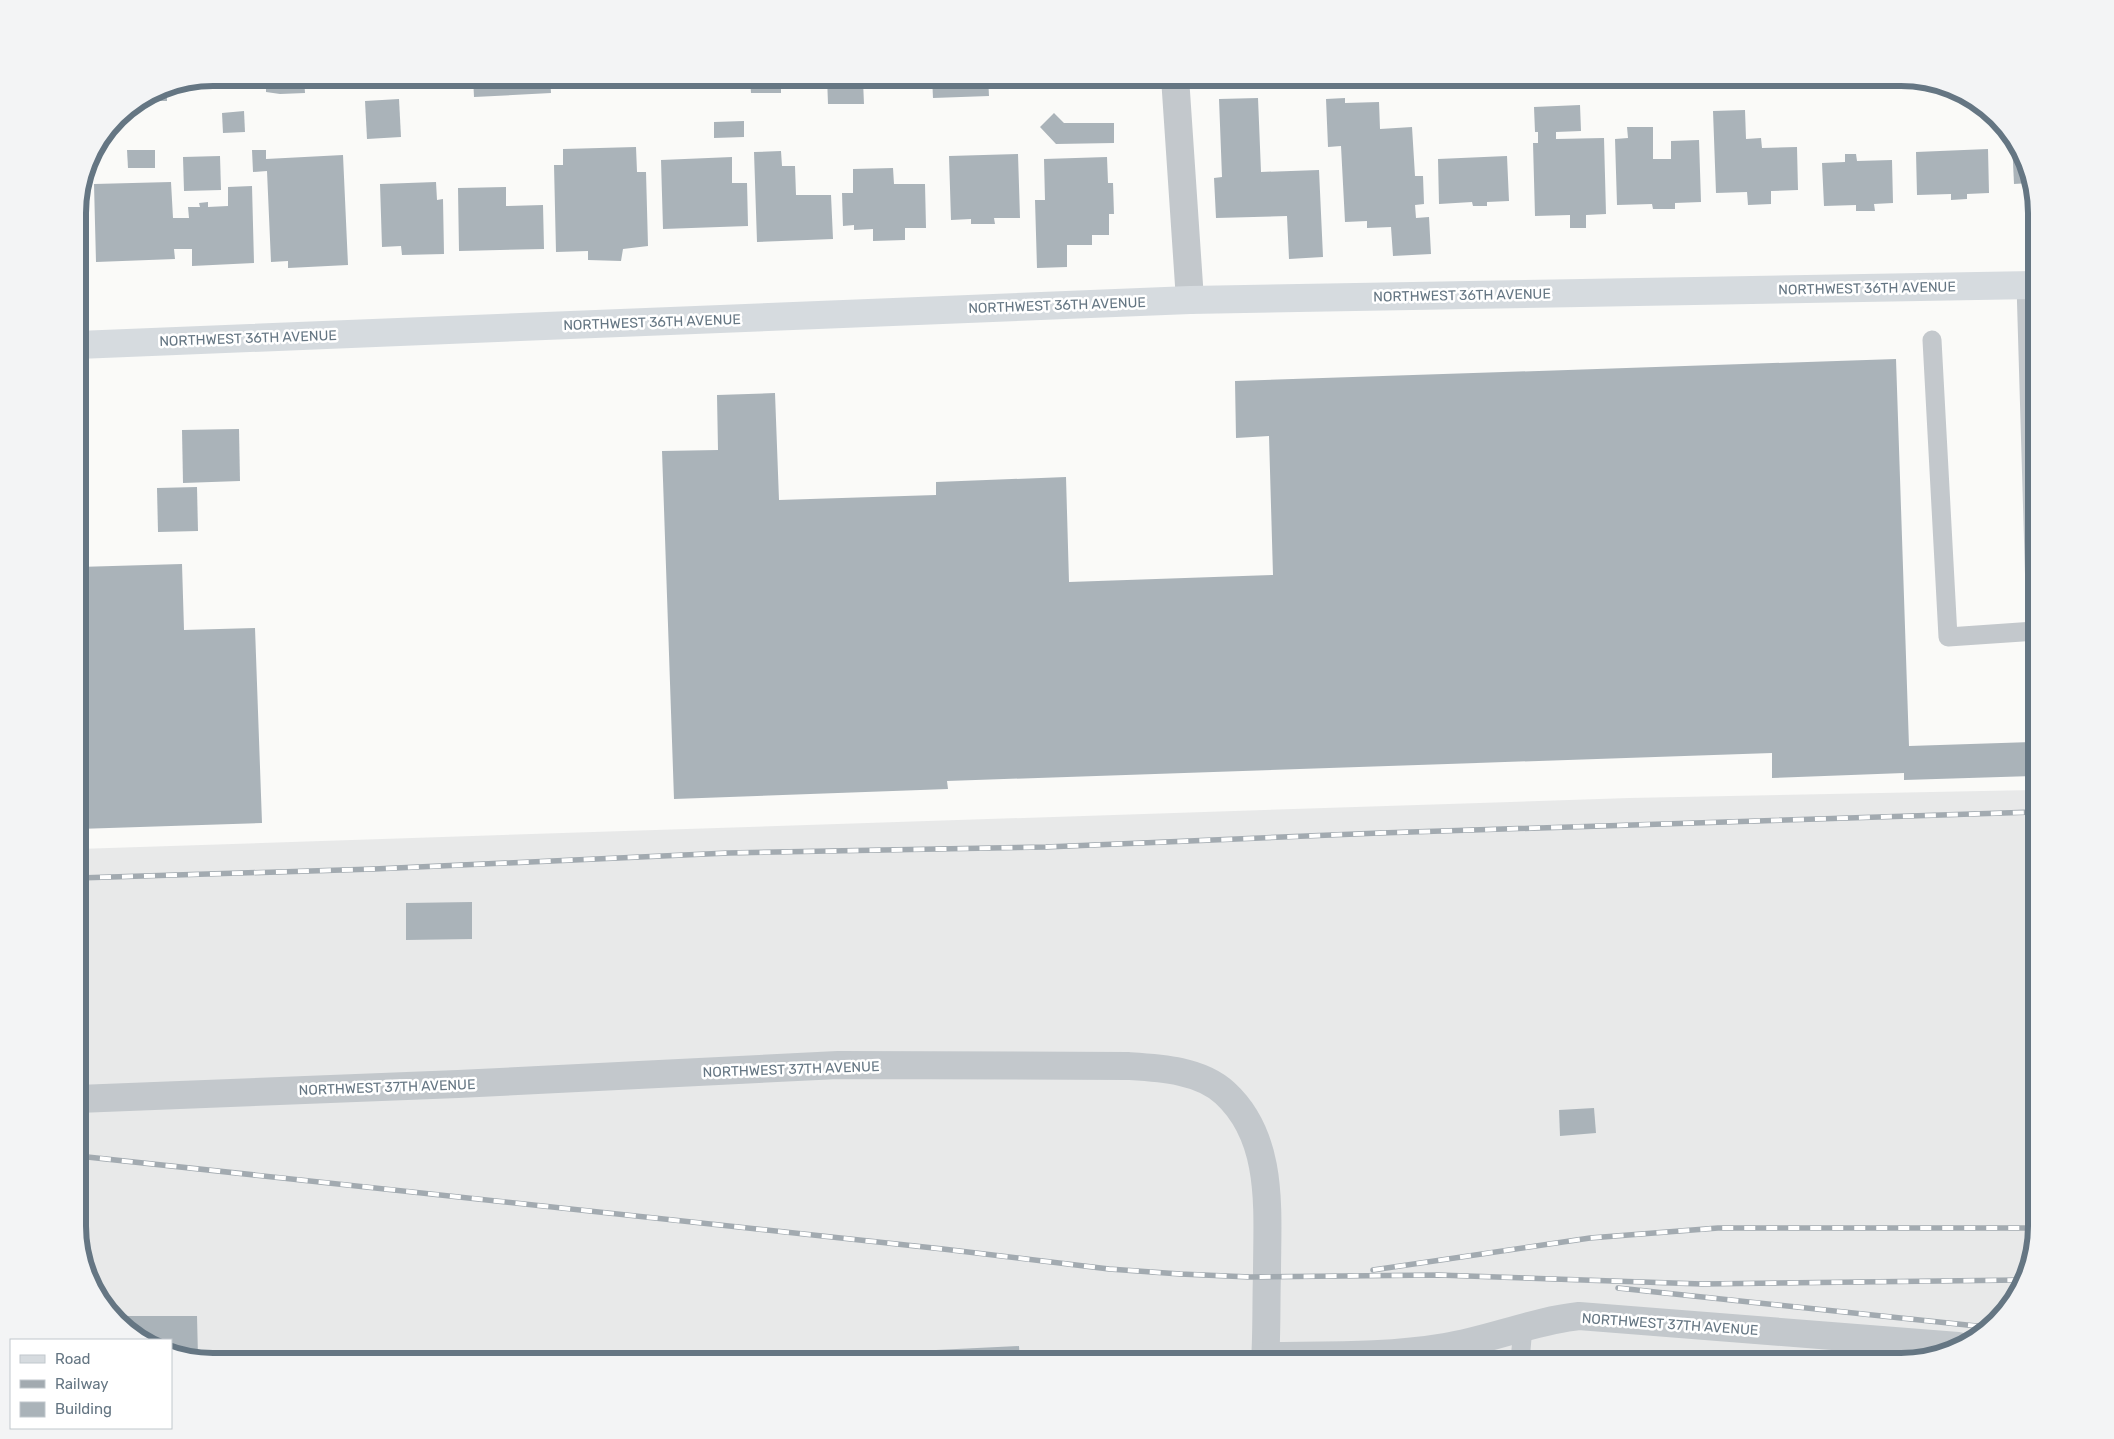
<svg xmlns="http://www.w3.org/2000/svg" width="2114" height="1439" viewBox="0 0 2114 1439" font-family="Rubik,sans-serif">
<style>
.built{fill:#e8e9e9}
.building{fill:#aab3b9}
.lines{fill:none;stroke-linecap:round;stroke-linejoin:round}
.lane{stroke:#c3c8cc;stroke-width:19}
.street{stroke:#c3c8cc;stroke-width:28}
.secondary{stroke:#d6dbdf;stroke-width:28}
.rail-casing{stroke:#a2aab0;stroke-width:5.5}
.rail{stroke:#fff;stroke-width:4;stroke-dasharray:11;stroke-linecap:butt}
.labels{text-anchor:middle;stroke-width:5;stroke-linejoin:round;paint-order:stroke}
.street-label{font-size:14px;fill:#657683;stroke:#fff}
.rim{fill:none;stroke:#657683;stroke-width:6}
</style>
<rect width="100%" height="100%" fill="#fafaf8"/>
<polygon class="built" points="2036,790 2036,1226 2014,1302 1969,1343 1901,1361 213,1361 171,1349 171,1340 137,1339 96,1294 78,1235 78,849 1629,798"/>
<g class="building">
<polygon points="266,77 304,77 305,93 280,94 266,92"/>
<polygon points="370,77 438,77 439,86 370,88"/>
<polygon points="473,77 550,77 551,93 474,97"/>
<polygon points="702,77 799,77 799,88 781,89 781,93 751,93 750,79 702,80"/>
<polygon points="827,77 854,77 854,82 863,81 864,104 828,104"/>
<polygon points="932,77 988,77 989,96 933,98"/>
<polygon points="1420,77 1443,77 1443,86 1420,87"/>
<polygon points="212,78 212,88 167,90 167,101 155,101 154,92 161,88"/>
<polygon points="1258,98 1261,172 1319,170 1323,257 1289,259 1287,216 1216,218 1214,178 1222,177 1219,99"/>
<polygon points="1345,98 1345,103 1379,102 1380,129 1412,127 1415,176 1423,176 1424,204 1415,205 1416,218 1429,217 1431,254 1393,256 1391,227 1367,228 1367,221 1345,222 1341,146 1328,147 1326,99"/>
<polygon points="399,99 401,137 367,139 365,101"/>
<polygon points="1580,105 1581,131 1556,132 1556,139 1604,138 1606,214 1586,215 1586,228 1570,228 1570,215 1535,216 1533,143 1538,143 1538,132 1535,132 1534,107"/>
<polygon points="1745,110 1746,139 1761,138 1762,148 1797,147 1798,190 1771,191 1771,204 1748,205 1747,192 1716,193 1713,111"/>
<polygon points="244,111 245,132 223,133 222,113"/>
<polygon points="1054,113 1064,123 1114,123 1114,143 1056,144 1040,127"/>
<polygon points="744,121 744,137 714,138 714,122"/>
<polygon points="1627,127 1653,127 1653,159 1671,159 1671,141 1699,140 1701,202 1675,203 1675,209 1653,209 1652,204 1617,205 1615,139 1628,138"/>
<polygon points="2012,141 2022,153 2030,183 2014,184"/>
<polygon points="636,147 637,172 646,172 648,246 623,249 621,261 588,260 588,251 556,252 554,165 563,165 563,149"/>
<polygon points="1988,149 1989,193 1967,194 1967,199 1951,200 1951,194 1917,195 1916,152"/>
<polygon points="127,150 155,150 155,168 128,168"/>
<polygon points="252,150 266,150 266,159 343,155 348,265 288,268 288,261 271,262 267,171 253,172"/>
<polygon points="781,151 782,166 795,166 796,195 831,195 833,239 757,242 754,152"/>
<polygon points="1018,154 1020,218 994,218 995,224 971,224 971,219 951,220 949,156"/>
<polygon points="1845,154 1856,154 1857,161 1892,160 1893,203 1874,204 1875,211 1856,211 1856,205 1824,206 1822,163 1845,162"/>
<polygon points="220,156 221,190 184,191 183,157"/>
<polygon points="1507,156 1509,201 1487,202 1487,206 1473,206 1472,202 1439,204 1438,159"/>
<polygon points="732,157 732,183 747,183 748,226 663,229 661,160"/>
<polygon points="1107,157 1108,183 1113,183 1114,214 1109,214 1109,235 1092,235 1092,245 1067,245 1067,267 1037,268 1035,200 1045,200 1044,159"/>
<polygon points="893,168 894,184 925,184 926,228 905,228 905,240 873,241 873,229 854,230 854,225 843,226 842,193 853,193 853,169"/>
<polygon points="171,182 173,218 189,218 188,207 200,207 199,203 208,202 208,207 228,206 228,187 252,186 254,263 192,266 192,249 174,249 175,259 96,262 94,184"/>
<polygon points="436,182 437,200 443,199 444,254 402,255 401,246 382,247 380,184"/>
<polygon points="506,187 506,206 543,205 544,249 459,251 458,188"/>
<polygon points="1896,359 1909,746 2032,742 2033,776 1904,780 1904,773 1772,778 1772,753 947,781 948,789 674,799 662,451 718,450 717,395 775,393 779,500 936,495 936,482 1066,477 1069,582 1273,575 1269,436 1236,438 1235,381"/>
<polygon points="239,429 240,481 183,483 182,430"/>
<polygon points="197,487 198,531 158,532 157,488"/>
<polygon points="182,564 184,630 255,628 262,823 78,829 78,567"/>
<polygon points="472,902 472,939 406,940 406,903"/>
<polygon points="1594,1108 1596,1133 1560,1136 1559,1110"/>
<polygon points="117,1316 197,1316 198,1357 171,1349 171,1340 137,1339"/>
<polygon points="1019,1346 1020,1361 937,1361 936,1350"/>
<polygon points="1837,1352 1837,1361 1602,1361 1602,1357"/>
</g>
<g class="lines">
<g class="lane">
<polyline points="2026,285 2036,625"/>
<polyline points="1932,340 1948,637 2036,631"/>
<polyline points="1520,1361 1523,1327"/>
</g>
<g class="street">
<polyline points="1175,77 1190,300"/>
<path d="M78 1099 458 1084 838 1065 1128 1066C1160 1068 1200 1070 1225 1093 1275 1139 1267 1212 1267 1274 1266 1303 1267 1332 1265 1361"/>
<path d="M1265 1356C1325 1355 1386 1357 1445 1347 1490 1340 1533 1321 1579 1316L1958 1346"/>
</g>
<polyline class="secondary" points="78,345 1190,300 2036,285"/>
<defs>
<g id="rail">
<polyline points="78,878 374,869 728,853 1046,847 1380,833 2036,812"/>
<polyline points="78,1156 943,1249 1109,1269 1180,1274 1250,1277 1438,1275 1702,1284 2020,1280"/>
<polyline points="1373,1270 1590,1238 1718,1228 2036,1228"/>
<polyline points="1618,1288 1986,1327"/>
</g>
</defs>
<use href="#rail" class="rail-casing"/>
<use href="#rail" class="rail"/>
</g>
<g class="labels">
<g class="street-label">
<text transform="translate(1867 288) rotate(-1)" y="5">NORTHWEST 36TH AVENUE</text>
<text transform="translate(1462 295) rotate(-1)" y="5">NORTHWEST 36TH AVENUE</text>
<text transform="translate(1057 305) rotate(-2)" y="5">NORTHWEST 36TH AVENUE</text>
<text transform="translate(652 322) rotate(-2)" y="5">NORTHWEST 36TH AVENUE</text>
<text transform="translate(248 338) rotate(-2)" y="5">NORTHWEST 36TH AVENUE</text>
<text transform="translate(791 1069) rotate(-2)" y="5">NORTHWEST 37TH AVENUE</text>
<text transform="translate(387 1087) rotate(-2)" y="5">NORTHWEST 37TH AVENUE</text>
<text transform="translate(1670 1324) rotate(4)" y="5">NORTHWEST 37TH AVENUE</text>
</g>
</g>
<path d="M0 0H2114V1439H0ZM213 86H1901A127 127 0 0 1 2028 213V1226A127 127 0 0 1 1901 1353H213A127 127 0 0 1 86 1226V213A127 127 0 0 1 213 86Z" fill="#f3f4f5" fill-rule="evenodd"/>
<path class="rim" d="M213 86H1901A127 127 0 0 1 2028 213V1226A127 127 0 0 1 1901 1353H213A127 127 0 0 1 86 1226V213A127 127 0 0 1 213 86Z"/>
<rect x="10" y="1339" width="162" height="90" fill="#ffffff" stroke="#c1c8cd"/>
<rect x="20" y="1355" width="25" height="8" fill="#d6dbdf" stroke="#c1c8cd"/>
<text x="55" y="1364" font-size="15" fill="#657683">Road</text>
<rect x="20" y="1380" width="25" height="8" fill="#a2aab0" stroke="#c1c8cd"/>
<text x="55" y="1389" font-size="15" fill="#657683">Railway</text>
<rect x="20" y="1402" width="25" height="15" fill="#aab3b9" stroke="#c1c8cd"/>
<text x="55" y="1414" font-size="15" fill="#657683">Building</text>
</svg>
